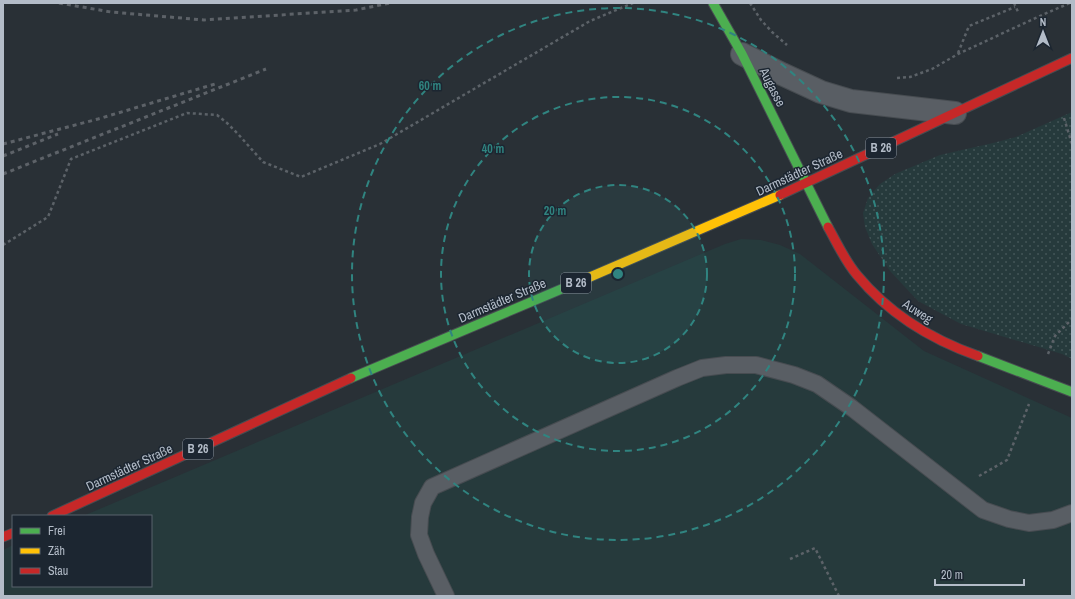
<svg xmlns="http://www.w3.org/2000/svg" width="1075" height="599" viewBox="0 0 1075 599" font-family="'Archivo Narrow',sans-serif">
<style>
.grass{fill:url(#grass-dots)}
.green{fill:#263a3c}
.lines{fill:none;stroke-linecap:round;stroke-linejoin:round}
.lane-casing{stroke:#474c51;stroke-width:18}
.street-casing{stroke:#474c51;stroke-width:24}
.fast-casing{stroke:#474c51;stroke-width:11}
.slow-casing{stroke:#474c51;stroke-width:11}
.jam-casing{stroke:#474c51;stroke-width:11}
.path{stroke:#5c6268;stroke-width:2.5;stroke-dasharray:3 3;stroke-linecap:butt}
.lane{stroke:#595e64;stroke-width:16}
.street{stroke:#595e64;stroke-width:22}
.fast{stroke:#4caf50;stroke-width:9}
.slow{stroke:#ffc107;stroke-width:9}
.jam{stroke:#c62828;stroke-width:9}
.rail{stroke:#5d6268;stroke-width:3;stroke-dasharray:4 4;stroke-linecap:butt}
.ring{fill:none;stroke:#308480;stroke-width:2;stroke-dasharray:7 5}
.labels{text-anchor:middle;stroke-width:3;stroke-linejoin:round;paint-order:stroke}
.shield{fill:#1c2631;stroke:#868f9b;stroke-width:1}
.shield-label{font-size:12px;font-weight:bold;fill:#b3bcc8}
.street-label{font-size:13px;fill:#b3bcc8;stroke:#1c2631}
.centre{fill:#308480;stroke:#1c2631;stroke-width:2}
.ring-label{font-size:12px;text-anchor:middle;font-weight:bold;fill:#308480;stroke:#1c2631;stroke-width:3;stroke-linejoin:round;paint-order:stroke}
</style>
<defs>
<pattern id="grass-dots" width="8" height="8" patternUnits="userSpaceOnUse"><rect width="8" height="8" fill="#263a3c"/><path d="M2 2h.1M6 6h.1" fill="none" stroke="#435557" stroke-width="1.8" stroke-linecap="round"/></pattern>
</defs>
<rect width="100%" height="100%" fill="#293036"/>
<polygon class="grass" points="1072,112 1072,359 1062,354 961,324 918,301 890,271 872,244 865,227 863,213 868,198 880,184 895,174 940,155 993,143 1016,137"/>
<polygon class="green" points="741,239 761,240 780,245 800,254 924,351 1072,418 1072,596 3,596 3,550 13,545 13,586 151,586 151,516 83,516 725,244"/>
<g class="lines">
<defs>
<polyline id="lane" points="446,596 426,554 419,535 420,517 423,503 432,487 677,378 702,368 726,365 756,365 794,375 817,384 852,408 983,510 1009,519 1029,523 1053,520 1072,513"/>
<polyline id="street" points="742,54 782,74 821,92 851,101 955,113"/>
<g id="fast">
<polyline points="713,3 742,54 828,227"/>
<polyline points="978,356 1072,392"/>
<polyline points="351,378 590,277"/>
</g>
<polyline id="slow" points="590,277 780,195"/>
<g id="jam">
<polyline points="780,195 1072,58"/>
<path d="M828 227C837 243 845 261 857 275 889 314 930 339 978 356"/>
<polyline points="52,516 351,378"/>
<polyline points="3,537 13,533"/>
</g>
</defs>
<use href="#lane" class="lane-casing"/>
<use href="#street" class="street-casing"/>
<use href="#fast" class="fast-casing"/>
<use href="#slow" class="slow-casing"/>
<use href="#jam" class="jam-casing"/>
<g class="path">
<polyline points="750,3 761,20 772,32 787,45"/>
<polyline points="1014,3 1019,14"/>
<polyline points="958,53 969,26 1015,7"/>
<polyline points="897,78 910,77 932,69 958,54 1042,15 1070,3"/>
<polyline points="1064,118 1072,144"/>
<polyline points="3,245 48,217 71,159 187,113 217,115 227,123 238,134 263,162 301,177 380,144 590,21 633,3"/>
<polyline points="1048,354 1055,336 1072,319"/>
<polyline points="979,476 1007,460 1029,404"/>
<polyline points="790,559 815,548 839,596"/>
</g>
<use href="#lane" class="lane"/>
<use href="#street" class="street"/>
<use href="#fast" class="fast"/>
<use href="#slow" class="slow"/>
<use href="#jam" class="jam"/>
<g class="rail">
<polyline points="59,3 111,12 204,20 356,10 390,3"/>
<polyline points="3,144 98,119 215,84"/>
<polyline points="3,156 58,134"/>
<polyline points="3,174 266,69"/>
</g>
</g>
<circle cx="618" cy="274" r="89" fill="#308480" fill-opacity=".12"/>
<g class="ring">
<circle cx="618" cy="274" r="89"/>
<circle cx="618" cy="274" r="177"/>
<circle cx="618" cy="274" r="266"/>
</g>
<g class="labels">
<g class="shield">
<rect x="866" y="138" width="30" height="20" rx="3"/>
<rect x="561" y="273" width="30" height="20" rx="3"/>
<rect x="183" y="439" width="30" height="20" rx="3"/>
</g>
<g class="shield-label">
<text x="881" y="152">B 26</text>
<text x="576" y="287">B 26</text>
<text x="198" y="453">B 26</text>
</g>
<g class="street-label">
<text transform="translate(773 87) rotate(63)" y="5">Augasse</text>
<text transform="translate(799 172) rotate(-25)" y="5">Darmstädter Straße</text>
<text transform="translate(502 300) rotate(-23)" y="5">Darmstädter Straße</text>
<text transform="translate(918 311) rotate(33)" y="5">Auweg</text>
<text transform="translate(129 467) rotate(-25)" y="5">Darmstädter Straße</text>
</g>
</g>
<circle cx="618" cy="274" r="6" class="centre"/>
<g class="ring-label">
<text x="430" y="90">60 m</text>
<text x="493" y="153">40 m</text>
<text x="555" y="215">20 m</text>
</g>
<rect width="1075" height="599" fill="none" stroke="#b3bcc8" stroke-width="8"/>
<rect x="12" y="515" width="140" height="72" fill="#1c2631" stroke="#58626d"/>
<rect x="20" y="528" width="20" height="6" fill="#4caf50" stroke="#58626d"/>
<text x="48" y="535" font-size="12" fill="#b3bcc8">Frei</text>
<rect x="20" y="548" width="20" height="6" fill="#ffc107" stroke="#58626d"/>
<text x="48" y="555" font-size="12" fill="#b3bcc8">Zäh</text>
<rect x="20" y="568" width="20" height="6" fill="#c62828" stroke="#58626d"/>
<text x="48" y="575" font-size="12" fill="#b3bcc8">Stau</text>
<g transform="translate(1043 32)" stroke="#1c2631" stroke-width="3" paint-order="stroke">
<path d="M0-3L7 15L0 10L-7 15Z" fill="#b3bcc8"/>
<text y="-6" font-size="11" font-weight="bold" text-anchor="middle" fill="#b3bcc8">N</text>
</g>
<path d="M935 579v6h89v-6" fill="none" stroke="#b3bcc8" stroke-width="2"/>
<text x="941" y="579" font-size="12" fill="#b3bcc8" stroke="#1c2631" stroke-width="3" paint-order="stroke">20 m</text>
</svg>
